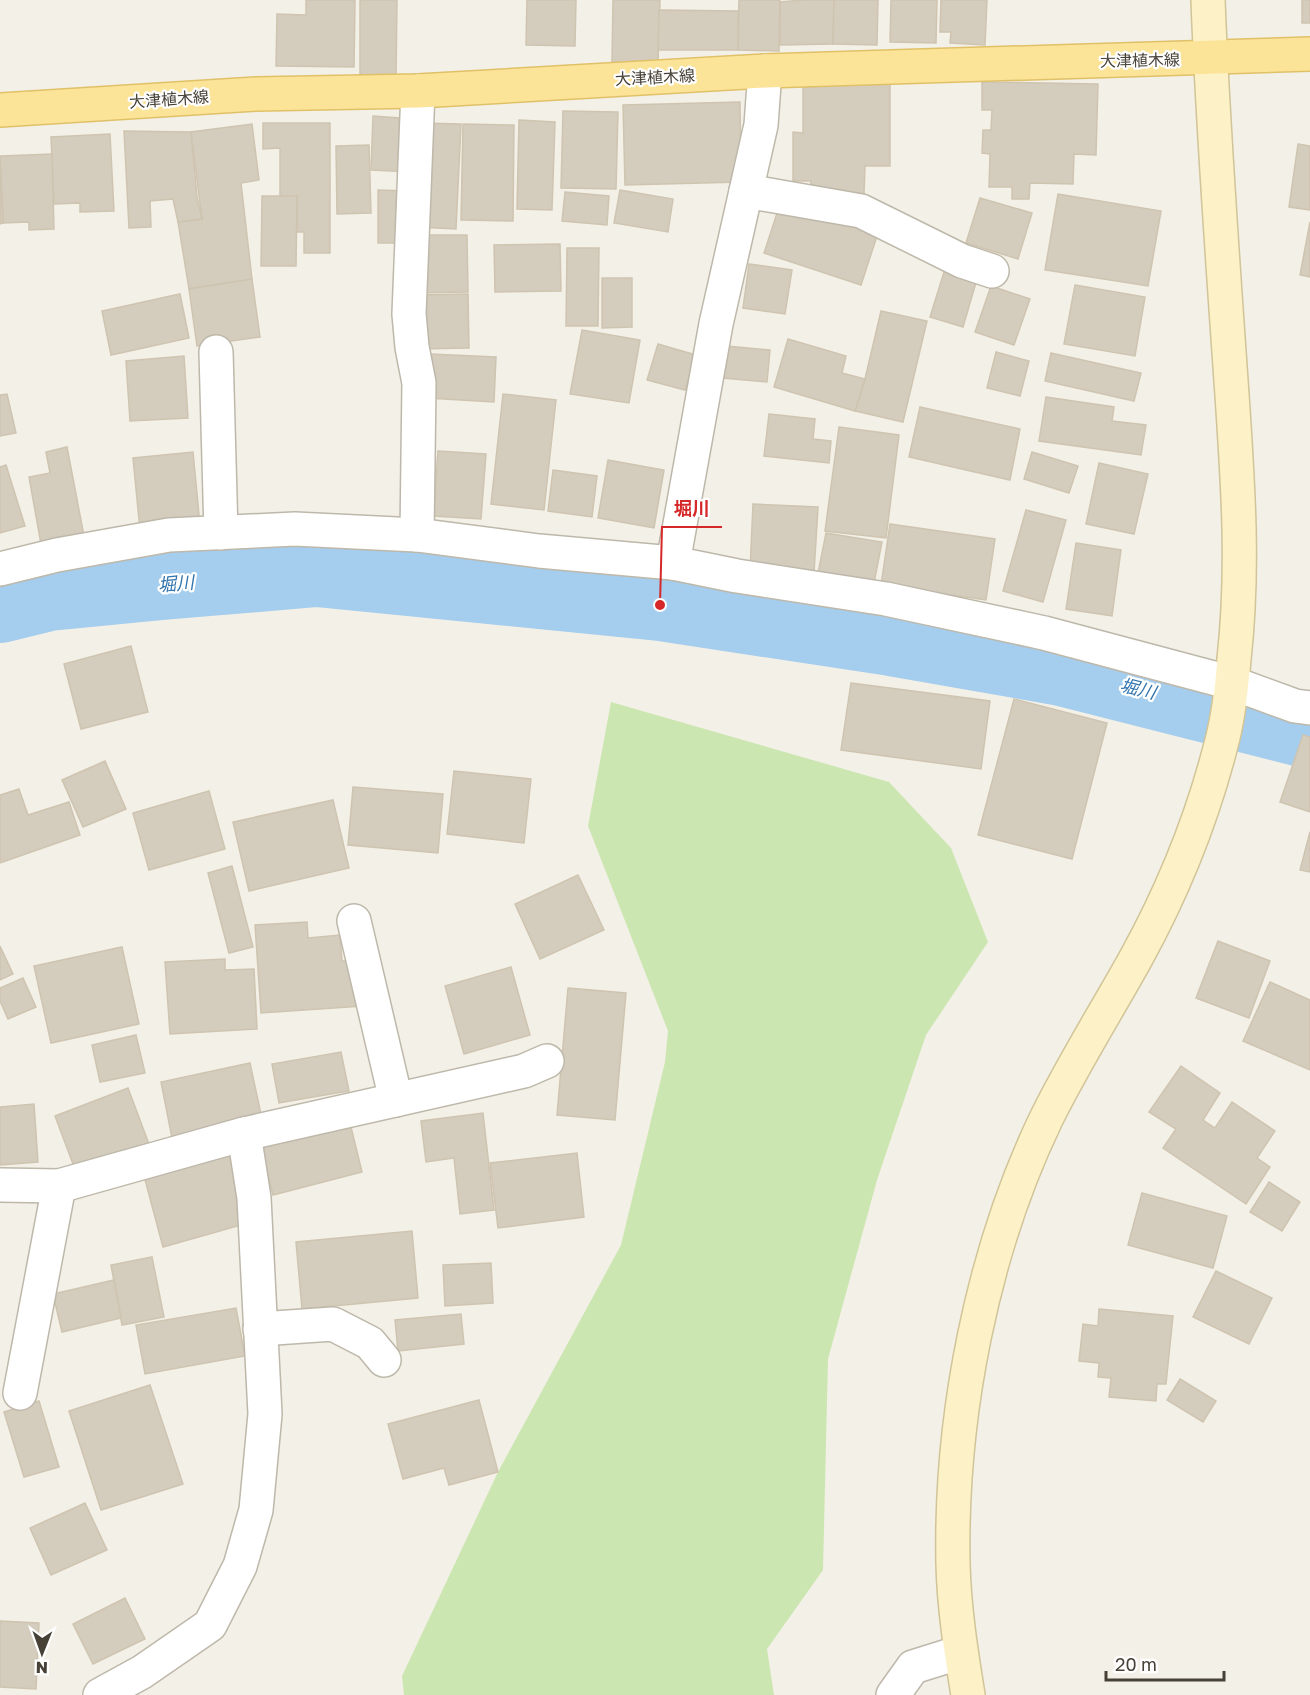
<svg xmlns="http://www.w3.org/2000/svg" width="1310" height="1695" viewBox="0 0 1310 1695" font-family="'Golos Text','Noto Sans JP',sans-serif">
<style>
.green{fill:#cce6b1}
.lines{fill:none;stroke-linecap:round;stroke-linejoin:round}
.river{stroke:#a5cdee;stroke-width:72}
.building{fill:#d4ccbd;stroke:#cfc4b0;stroke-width:1.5}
.street-casing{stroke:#beb8aa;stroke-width:36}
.secondary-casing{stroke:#d1c498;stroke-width:36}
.primary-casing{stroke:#e0c168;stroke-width:36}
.street{stroke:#fff;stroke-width:33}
.secondary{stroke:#fdf2c7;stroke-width:33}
.primary{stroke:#fbe398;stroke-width:33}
.labels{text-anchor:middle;stroke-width:4.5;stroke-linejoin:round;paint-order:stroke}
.street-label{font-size:16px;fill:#464036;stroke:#fff}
.water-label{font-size:18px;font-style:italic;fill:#3374ae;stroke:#fff}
.leader{fill:none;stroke:#d62828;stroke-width:2}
.callout-dot{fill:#d62828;stroke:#fff;stroke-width:2}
.callout-label{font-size:18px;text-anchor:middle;font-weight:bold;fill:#d62828;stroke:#fff;stroke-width:4.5;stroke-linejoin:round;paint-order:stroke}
</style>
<rect width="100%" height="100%" fill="#f3f0e7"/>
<polygon class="green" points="611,702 889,782 951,848 988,942 926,1035 877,1180 828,1359 823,1570 767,1649 774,1695 404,1695 402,1676 498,1472 621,1245 665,1062 668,1031 588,826"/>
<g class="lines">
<polyline class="river" points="0,607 49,595 162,584 317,571 660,605 891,640 1062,670 1310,733"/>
</g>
<g class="building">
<polygon points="306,0 355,0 354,67 276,66 277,14 306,15"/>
<polygon points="360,0 397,0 396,78 360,78"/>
<polygon points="527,0 576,0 575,46 526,45"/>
<polygon points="613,0 660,0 658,63 612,62"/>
<polygon points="739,0 780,0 779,51 738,50"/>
<polygon points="803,0 834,0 833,44 780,45 780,2"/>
<polygon points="834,0 878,0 877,45 833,44"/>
<polygon points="891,0 937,0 936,43 890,42"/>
<polygon points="941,0 987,0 985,45 950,43 951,32 940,32"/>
<rect x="1302" y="0" width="8" height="23"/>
<polygon points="659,10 738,11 738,50 658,50"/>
<polygon points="982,82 1098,84 1096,155 1074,154 1073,184 1030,183 1029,199 1012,199 1012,187 989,187 990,154 982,153 983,130 991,130 992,110 982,110"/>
<polygon points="890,83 890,166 865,166 864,194 810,195 811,181 793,181 793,132 803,133 803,84"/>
<polygon points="740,102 741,182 625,185 623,105"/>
<polygon points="563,111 618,112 616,189 561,188"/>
<polygon points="373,116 414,119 412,172 371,170"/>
<polygon points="519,120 555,122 552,210 517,209"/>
<polygon points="263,123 330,123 330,253 304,253 304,232 297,232 297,196 280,197 280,148 263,149"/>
<polygon points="420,123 461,124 456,229 416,227"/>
<polygon points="252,124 259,180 241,183 252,279 189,289 178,222 202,219 191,132"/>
<polygon points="463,124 514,125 513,221 461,220"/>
<polygon points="124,131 191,132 197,197 202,219 178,222 173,199 150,201 151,227 129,228"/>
<polygon points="110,134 114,211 80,212 80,203 54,204 51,137"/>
<polygon points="1298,144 1310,146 1310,210 1289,207"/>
<polygon points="369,145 371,213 337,214 336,146"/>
<polygon points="52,154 54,229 29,230 29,222 3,223 0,156"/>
<polygon points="0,160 3,223 0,224"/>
<polygon points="378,190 409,191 408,243 378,243"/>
<polygon points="620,190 673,199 668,232 614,223"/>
<polygon points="565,192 609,196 607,225 562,221"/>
<polygon points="1058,194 1161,211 1148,286 1045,270"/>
<polygon points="262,196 297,196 296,266 261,266"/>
<polygon points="782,198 879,230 861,285 764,253"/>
<polygon points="980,198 1032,213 1018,259 966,243"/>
<polygon points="1310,222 1310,277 1300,275"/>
<polygon points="414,235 467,235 468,292 415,293"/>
<polygon points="560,244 561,291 495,292 494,245"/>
<polygon points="567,248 599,248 598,326 566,326"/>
<polygon points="749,264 792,270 785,314 743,308"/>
<polygon points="945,269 977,279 963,327 930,317"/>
<polygon points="602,278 632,278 632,327 602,328"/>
<polygon points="252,279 260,337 197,346 189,289"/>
<polygon points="1075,285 1145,297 1135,356 1064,344"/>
<polygon points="991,286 1030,299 1014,345 975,332"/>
<polygon points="180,294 189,338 111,355 102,311"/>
<polygon points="468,294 469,348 419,349 418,295"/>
<polygon points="881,311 927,321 903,422 855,411 865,379"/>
<polygon points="582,330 640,340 629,403 570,394"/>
<polygon points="788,339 846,356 842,373 865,379 855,411 774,387"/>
<polygon points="658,344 696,355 685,390 647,380"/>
<polygon points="726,346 770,350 767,382 723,378"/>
<polygon points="996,352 1029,361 1020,396 987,388"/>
<polygon points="1051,353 1141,373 1134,401 1045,381"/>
<polygon points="430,354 496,357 494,402 427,398"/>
<polygon points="184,356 188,418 130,421 126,361"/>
<polygon points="7,394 16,433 0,436 0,395"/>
<polygon points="503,394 556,400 544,510 491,504"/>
<polygon points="1046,397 1114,407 1112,421 1146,425 1141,455 1039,441"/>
<polygon points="920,407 1020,429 1010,480 909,457"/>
<polygon points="769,414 815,419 813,439 831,441 829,463 764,456"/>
<polygon points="839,427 899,435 886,538 825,531"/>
<polygon points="67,447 84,536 41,544 29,477 50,473 46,452"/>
<polygon points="438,451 486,454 481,519 433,516"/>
<polygon points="193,452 200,525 140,530 133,458"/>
<polygon points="1032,452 1078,466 1069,493 1024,479"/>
<polygon points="608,460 664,470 654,528 598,518"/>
<polygon points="1099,463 1148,474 1134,534 1086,524"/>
<polygon points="6,465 25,526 0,533 0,467"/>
<polygon points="553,470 597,476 592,517 548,511"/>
<polygon points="753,504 818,507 814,573 750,571"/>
<polygon points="1026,510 1066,520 1043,602 1003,591"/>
<polygon points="890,524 995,539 986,600 881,585"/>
<polygon points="826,533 882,542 874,583 818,573"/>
<polygon points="1076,543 1121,550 1112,616 1066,609"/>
<polygon points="131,646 148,712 81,729 64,664"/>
<polygon points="851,683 990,701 981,769 841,750"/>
<polygon points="1014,699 1107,723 1072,859 978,835"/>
<polygon points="1303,735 1310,737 1310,812 1280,802"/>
<polygon points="105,761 126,809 83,827 62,780"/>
<polygon points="454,771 531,779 524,843 447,834"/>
<polygon points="353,787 443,794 438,853 348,845"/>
<polygon points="19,789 28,815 69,802 80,835 0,863 0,795"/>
<polygon points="209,791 225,849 149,870 133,813"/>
<polygon points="333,800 349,868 249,891 233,822"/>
<polygon points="1310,832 1310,872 1300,870"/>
<polygon points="232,866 253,947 229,953 208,873"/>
<polygon points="578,875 604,930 540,959 515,904"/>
<polygon points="307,922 308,938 340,935 342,961 360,960 363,1006 261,1013 255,925"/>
<polygon points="1218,941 1270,961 1249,1018 1196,998"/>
<polygon points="0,946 13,974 0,980"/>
<polygon points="122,947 139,1024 51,1043 34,966"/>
<polygon points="225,959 225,970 254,969 257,1029 170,1034 165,962"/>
<polygon points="511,967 530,1035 464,1054 445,986"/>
<polygon points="23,978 36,1007 8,1019 0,1001 0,988"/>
<polygon points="1270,982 1310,1000 1310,1070 1243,1041"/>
<polygon points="568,988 626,993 615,1120 557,1115"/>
<polygon points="136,1035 145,1073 100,1082 92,1045"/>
<polygon points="341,1052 349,1091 279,1103 272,1064"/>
<polygon points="250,1063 262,1119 172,1138 161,1082"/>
<polygon points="1181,1066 1220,1093 1203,1120 1215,1128 1232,1102 1275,1131 1257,1158 1270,1167 1246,1204 1163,1148 1176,1129 1149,1112"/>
<polygon points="128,1088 149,1144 76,1172 55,1116"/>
<polygon points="34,1104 38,1162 0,1165 0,1107"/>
<polygon points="483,1113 494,1210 460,1214 454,1158 426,1162 421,1121"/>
<polygon points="350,1123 362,1172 273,1195 260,1146"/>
<polygon points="227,1149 248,1223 163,1247 143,1172"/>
<polygon points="577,1153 584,1217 498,1228 490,1163"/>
<polygon points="1269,1182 1300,1202 1282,1231 1250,1212"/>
<polygon points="1142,1193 1227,1216 1213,1268 1128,1245"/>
<polygon points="412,1231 418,1298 302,1309 296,1242"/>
<polygon points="152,1257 164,1317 122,1325 111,1265"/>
<polygon points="491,1263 493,1303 445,1306 443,1265"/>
<polygon points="1216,1271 1272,1298 1249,1344 1193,1317"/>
<polygon points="114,1280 121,1318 62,1332 53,1294"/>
<polygon points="236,1308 245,1356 145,1374 136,1325"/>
<polygon points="1099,1309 1173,1316 1166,1384 1157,1384 1156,1401 1109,1397 1111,1378 1098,1377 1099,1363 1079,1361 1083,1324 1098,1326"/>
<polygon points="461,1314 464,1344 398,1351 395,1320"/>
<polygon points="1180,1379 1216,1401 1203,1422 1167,1400"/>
<polygon points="150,1385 183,1484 101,1510 69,1411"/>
<polygon points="479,1400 498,1472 449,1485 444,1468 403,1479 388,1424"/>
<polygon points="39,1401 59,1467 24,1477 4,1412"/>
<polygon points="85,1503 107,1550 51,1575 30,1528"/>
<polygon points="125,1598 145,1639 93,1664 73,1624"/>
<polygon points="0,1621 39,1623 36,1689 0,1687"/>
</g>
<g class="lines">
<defs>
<g id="street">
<polyline points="746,191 861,211 962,261 992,271"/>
<polyline points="216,352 221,533"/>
<polyline points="417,535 419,383 412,347 409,314 418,91"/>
<polyline points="673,563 737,576 886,599 1044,633 1232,683 1295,706 1310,708"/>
<polyline points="0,569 57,555 169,535 295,529 417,535 539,551 673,563 716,324 761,125 765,71"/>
<polyline points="354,921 396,1100"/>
<polyline points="0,1185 59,1186 244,1134 524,1071 547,1061"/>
<polyline points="260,1329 333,1324 370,1343 384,1360"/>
<polyline points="20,1393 59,1186"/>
<polyline points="100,1695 142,1672 210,1625 240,1566 256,1510 265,1414 254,1198 244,1134"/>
<polyline points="893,1695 913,1667 961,1652"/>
</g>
<path id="secondary" d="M968 1695C961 1652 954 1607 953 1564 950 1417 982 1252 1046 1119 1073 1064 1106 1012 1136 958 1174 889 1204 814 1223 737 1229 712 1232 685 1234 659 1244 569 1238 485 1232 395 1223 264 1213 132 1208 0"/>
<polyline id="primary" points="0,110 256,94 418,91 765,71 1310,54"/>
</defs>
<use href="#street" class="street-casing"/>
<use href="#secondary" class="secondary-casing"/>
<use href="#primary" class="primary-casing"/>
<use href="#street" class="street"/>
<use href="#secondary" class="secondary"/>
<use href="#primary" class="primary"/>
</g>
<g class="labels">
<g class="street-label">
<text transform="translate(1140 60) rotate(-1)" y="6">大津植木線</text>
<text transform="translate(655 77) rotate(-3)" y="6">大津植木線</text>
<text transform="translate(169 99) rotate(-4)" y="6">大津植木線</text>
</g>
<g class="water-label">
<text transform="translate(176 584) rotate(-5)" y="6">堀川</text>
<text transform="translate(1138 689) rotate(14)" y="6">堀川</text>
</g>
</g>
<path class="leader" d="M660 605L662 527H722"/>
<circle class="callout-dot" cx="660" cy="605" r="6"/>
<g class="callout-label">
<text x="692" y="515">堀川</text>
</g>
<g transform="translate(42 1653) rotate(181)" stroke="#ffffff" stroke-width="4.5" paint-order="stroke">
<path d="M0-4.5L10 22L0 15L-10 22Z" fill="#464036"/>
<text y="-9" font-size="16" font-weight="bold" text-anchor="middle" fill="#464036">N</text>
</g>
<path d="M1106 1671v9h118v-9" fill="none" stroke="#464036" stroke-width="3"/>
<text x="1115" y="1671" font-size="18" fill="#464036" stroke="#ffffff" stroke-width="4.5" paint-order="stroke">20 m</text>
</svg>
